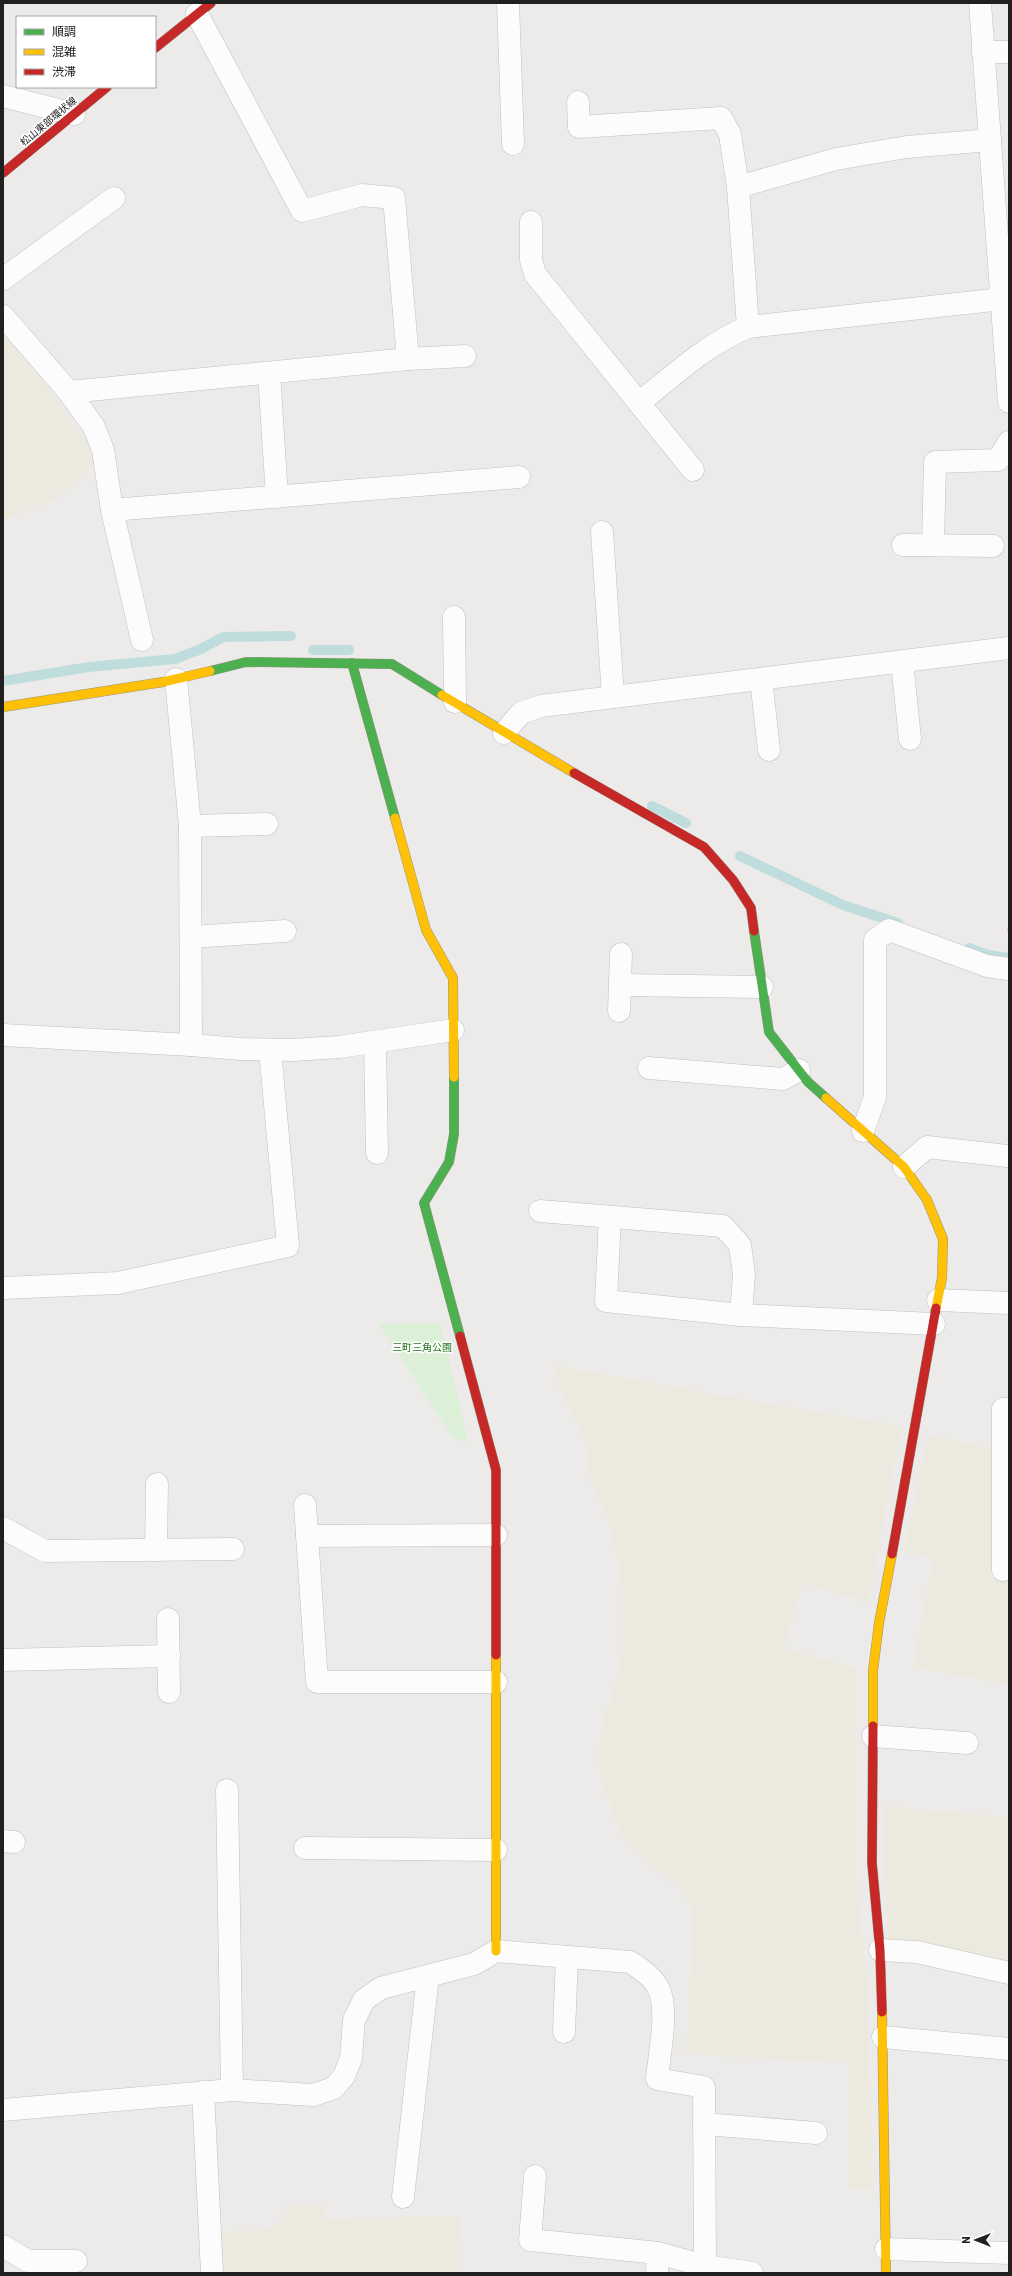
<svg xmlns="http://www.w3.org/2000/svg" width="1012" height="2276" viewBox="0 0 1012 2276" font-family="Barlow,'Noto Sans JP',sans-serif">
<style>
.farmland{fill:#eceade}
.park{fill:#dcf0d7}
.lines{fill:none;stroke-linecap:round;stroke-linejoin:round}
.stream{stroke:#c0ddde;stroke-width:10}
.street-casing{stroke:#c1c0bf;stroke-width:23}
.fast-casing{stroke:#969483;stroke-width:10}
.slow-casing{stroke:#969483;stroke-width:10}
.jam-casing{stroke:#969483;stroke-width:10}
.path{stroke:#d5c9c9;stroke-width:2.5;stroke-dasharray:2 2;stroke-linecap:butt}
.street{stroke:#fcfcfc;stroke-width:22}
.fast{stroke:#4caf50;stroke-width:9}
.slow{stroke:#ffc107;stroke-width:9}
.jam{stroke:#c62828;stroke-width:9}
.labels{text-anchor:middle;stroke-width:3;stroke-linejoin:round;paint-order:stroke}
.street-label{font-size:10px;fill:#202020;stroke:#fff}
.park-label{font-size:10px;fill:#207517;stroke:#fff}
</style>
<rect width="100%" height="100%" fill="#edebe9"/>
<g class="farmland">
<polygon points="3,334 55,398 97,457 83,474 54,499 3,520"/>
<polygon points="554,1366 901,1427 868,1602 803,1583 783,1648 855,1669 856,1883 868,1996 872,2189 848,2189 850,2063 687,2054 692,1927 691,1909 686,1893 630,1845 620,1831 602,1781 599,1765 599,1748 604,1720 617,1681 622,1657 623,1600 621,1573 608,1521 591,1480 584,1435 560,1389"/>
<polygon points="928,1436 994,1449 1009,1501 1009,1684 913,1667 933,1558 904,1552"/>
<polygon points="883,1806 1009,1818 1009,1964 894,1942 888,1939"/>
<polygon points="288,2206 323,2206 323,2219 460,2216 456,2273 218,2273 218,2233 264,2230 275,2227 283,2219"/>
</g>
<polygon class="park" points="440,1323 468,1441 454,1439 379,1324"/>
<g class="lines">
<g class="stream">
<polyline points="313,650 349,650"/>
<polyline points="3,681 89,667 175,659 201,649 223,637 291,636"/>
<polyline points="652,806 686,823"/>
<polyline points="740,856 843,905 898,923"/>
<polyline points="969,948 988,955 1009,958"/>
</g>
<defs>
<g id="street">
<polyline points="508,3 513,144"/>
<polyline points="980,3 1009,402"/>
<polyline points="197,14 302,211 362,195 394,198 408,359"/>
<polyline points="983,52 1009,52"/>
<polyline points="3,96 74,114"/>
<polyline points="578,102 579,127 721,118 730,134 738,187 748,327"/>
<polyline points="738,187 836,159 907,147 990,140"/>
<polyline points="531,222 531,260 535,274 693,470"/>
<polyline points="3,279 114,198"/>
<polyline points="3,316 69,392 94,427 103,450 112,510 142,640"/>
<polyline points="269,373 277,497"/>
<polyline points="69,392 408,359 465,356"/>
<path d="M639 403C674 375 707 344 748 327L1002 299"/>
<polyline points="112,510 519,477"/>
<polyline points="602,532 613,697"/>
<polyline points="903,545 993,546"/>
<polyline points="933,545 935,462 998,460 1009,442"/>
<polyline points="454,617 455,702"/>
<polyline points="902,662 910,739"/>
<polyline points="176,679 190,826 191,1045"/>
<polyline points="761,679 769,750"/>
<polyline points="504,733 521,713 541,706 1009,648"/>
<polyline points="190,826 267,824"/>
<polyline points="191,937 285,931"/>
<polyline points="620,985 762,987"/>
<polyline points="619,1011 621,954"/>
<polyline points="3,1035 191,1045 241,1049 294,1050 339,1047 453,1030"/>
<polyline points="375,1042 377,1153"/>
<polyline points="649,1068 783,1079 799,1070"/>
<polyline points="863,1131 875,1097 875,940 889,930 987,966 1009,969"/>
<polyline points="904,1167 927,1147 1007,1156"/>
<polyline points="540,1211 723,1226 740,1245 744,1274 741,1315"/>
<polyline points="610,1217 606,1301 741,1315 934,1324"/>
<polyline points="3,1288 118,1283 288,1246 270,1050"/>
<polyline points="938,1300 1009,1303"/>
<polyline points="305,1505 317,1682 496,1682"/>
<polyline points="3,1528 45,1551 233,1549"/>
<polyline points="307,1536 496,1535"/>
<polyline points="156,1550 157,1484"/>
<polyline points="1003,1570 1003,1409 1009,1409"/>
<polyline points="168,1619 169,1692"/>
<polyline points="3,1660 169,1656"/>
<polyline points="873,1736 967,1743"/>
<polyline points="227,1790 232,2090"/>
<polyline points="3,1841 14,1842"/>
<polyline points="305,1848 496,1850"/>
<polyline points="880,1950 917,1952 1009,1973"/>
<polyline points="564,2032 567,1957"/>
<polyline points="883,2037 1009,2049"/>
<polyline points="203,2092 212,2273"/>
<path d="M3 2110 232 2090 313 2095 334 2088 344 2076 351 2058 354 2020 364 2000 381 1988 474 1964 496 1951 630 1962C641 1969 655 1978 660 1992 668 2015 659 2055 657 2079L704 2087 705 2266 752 2273"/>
<polyline points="704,2124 816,2133"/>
<polyline points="535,2176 530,2240 658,2253 705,2266"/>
<polyline points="403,2197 428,1976"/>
<polyline points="3,2246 28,2261 76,2261"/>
<polyline points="886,2249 1009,2253"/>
<polyline points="657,2273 658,2253"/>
</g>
<g id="fast">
<polyline points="352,663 395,818"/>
<polyline points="210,671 246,662 392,664 442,695"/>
<polyline points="754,931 769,1032 808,1082 826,1098"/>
<polyline points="454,1077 454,1134 449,1162 424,1203 460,1336"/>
</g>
<g id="slow">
<polyline points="442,695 574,773"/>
<polyline points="3,707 163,682 210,671"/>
<polyline points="395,818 426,930 453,978 454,1077"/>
<polyline points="826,1098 904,1167 927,1200 943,1239 942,1278 936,1308"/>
<polyline points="496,1655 496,1951"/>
<polyline points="873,1726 873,1671 879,1623 892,1554"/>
<polyline points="882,2012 886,2273"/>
</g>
<g id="jam">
<polyline points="155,48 211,3"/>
<polyline points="3,173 107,87"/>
<polyline points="574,773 704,847 733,880 751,908 754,931"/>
<polyline points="460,1336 496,1470 496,1655"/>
<polyline points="892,1554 936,1308"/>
<polyline points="873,1726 872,1863 880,1950 882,2012"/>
</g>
</defs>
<use href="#street" class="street-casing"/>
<use href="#fast" class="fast-casing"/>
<use href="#slow" class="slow-casing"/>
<use href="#jam" class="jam-casing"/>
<polyline class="path" points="1007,930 1009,930"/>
<use href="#street" class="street"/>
<use href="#fast" class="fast"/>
<use href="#slow" class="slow"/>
<use href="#jam" class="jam"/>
</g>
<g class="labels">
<g class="street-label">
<text transform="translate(48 121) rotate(-40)" y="4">松山東部環状線</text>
</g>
<g class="park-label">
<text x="422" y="1351">三町三角公園</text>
</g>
</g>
<rect width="1012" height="2276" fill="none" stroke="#202020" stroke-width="8"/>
<rect x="16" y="16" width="140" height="72" fill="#ffffff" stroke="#a6a6a6"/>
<rect x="24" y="29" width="20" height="6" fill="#4caf50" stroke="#a6a6a6"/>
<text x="52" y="36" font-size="12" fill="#202020">順調</text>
<rect x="24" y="49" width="20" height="6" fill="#ffc107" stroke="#a6a6a6"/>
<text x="52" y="56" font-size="12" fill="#202020">混雑</text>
<rect x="24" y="69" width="20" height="6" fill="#c62828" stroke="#a6a6a6"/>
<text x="52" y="76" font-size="12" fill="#202020">渋滞</text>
<g transform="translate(976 2240) rotate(270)" stroke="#ffffff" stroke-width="3" paint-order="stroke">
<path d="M0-3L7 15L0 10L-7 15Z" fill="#202020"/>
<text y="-6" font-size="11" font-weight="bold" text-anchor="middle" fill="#202020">N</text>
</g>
</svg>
